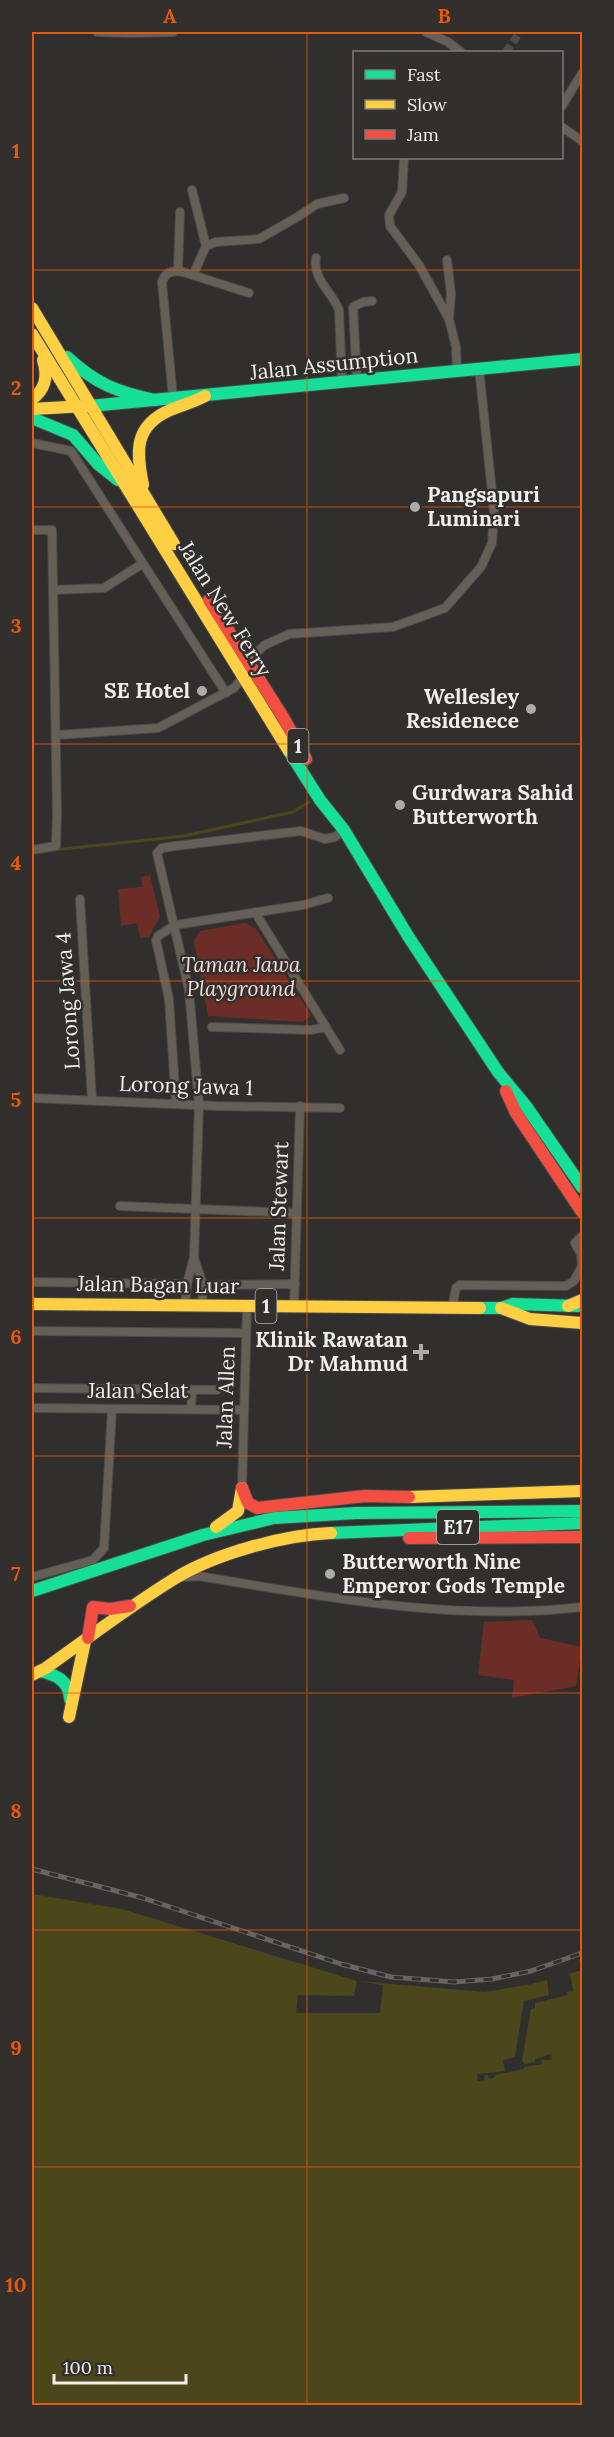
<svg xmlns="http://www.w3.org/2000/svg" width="614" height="2437" viewBox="0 0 614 2437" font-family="Lora,serif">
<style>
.green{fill:#6c2d27}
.water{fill:#4b471b}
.pier{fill:#312f2d}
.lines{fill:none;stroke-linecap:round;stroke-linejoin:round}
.stream{stroke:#4b471b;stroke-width:3}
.street-tunnel{stroke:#4e4c4a;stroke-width:8;stroke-dasharray:8 4;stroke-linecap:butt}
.street-casing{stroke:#4b4a49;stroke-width:10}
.fast-casing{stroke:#4b4a49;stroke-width:14}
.slow-casing{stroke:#4b4a49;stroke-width:14}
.jam-casing{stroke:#4b4a49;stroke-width:14}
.street{stroke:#656057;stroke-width:8}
.fast{stroke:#16e098;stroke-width:12}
.slow{stroke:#ffcf43;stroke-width:12}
.jam{stroke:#f24e42;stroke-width:12}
.rail-casing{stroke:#67655f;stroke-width:5}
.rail{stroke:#322f2c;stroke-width:3;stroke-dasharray:9;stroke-linecap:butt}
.grid{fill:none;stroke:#e8590c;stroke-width:1.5;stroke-opacity:0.55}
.poi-dot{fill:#adaba9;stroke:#322f2c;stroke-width:2}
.labels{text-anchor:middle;stroke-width:5;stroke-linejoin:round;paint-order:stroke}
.shield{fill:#322f2c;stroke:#b7b5b2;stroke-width:1.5}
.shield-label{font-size:20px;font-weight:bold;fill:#f0eeec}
.street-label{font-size:21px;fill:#f0eeec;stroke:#322f2c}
.poi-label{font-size:21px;font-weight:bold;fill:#f0eeec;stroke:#322f2c;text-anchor:start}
.park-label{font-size:21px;font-style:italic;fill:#f4dbd7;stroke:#322f2c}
.neatline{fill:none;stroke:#e8590c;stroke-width:2}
.grid-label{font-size:20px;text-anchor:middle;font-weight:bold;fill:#e8590c}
</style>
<rect width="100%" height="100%" fill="#312f2d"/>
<g class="green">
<polygon points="150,875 160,917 149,937 140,938 137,923 121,926 118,889 142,887 141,877"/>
<polygon points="245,923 256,929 311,1015 303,1022 208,1016 194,941 200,931"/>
<polygon points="532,1620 540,1638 582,1647 576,1686 512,1698 514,1680 478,1675 484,1622"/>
</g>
<polygon class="water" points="32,1894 122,1909 357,1981 485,1992 532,1984 582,1970 579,1960 582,1958 582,2405 32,2405"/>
<g class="pier">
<polygon points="570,1974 573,1991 567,1992 568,1995 535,2003 535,2008 531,2009 522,2061 525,2064 535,2062 535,2059 551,2054 552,2060 541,2060 542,2064 524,2067 524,2069 495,2075 495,2077 489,2079 488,2075 484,2076 485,2080 478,2081 477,2074 505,2071 503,2060 515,2057 524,2001 549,1995 547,1979"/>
<polygon points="357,1981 383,1985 380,2013 296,2013 298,1995 354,1996"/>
</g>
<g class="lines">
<polyline class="stream" points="54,850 184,836 293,812 309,802"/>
<polyline class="street-tunnel" points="506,52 520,32"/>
<defs>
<g id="street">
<polyline points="97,32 132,33 173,32"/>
<polyline points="426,32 448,42 461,52"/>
<polyline points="562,106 582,73"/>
<polyline points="562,127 582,141"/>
<polyline points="404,158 402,192 389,215 390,226 419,265 449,319 456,347 457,371"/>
<polyline points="192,190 206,246"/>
<path d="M316 258C312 279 333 293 339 310L342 383"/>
<polyline points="447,260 451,294 449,319"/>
<polyline points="178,271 180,212"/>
<polyline points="193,275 206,246 216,242 259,239 299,216 317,204 344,198"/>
<polyline points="357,382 353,307 363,302 372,301"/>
<path d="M173 398 162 282C165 272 173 270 183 272L249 293"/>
<polyline points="32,443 71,451 226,693"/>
<polyline points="32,530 52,530 57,813 56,846 32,850"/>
<polyline points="53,590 104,588 142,564"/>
<polyline points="249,664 257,652 265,645 289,634 393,627 445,608 481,567 492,543 494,511 479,368"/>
<polyline points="57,735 158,728 234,688 244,676"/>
<polyline points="80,899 92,1100"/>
<polyline points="255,912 340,1050"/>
<polyline points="212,1027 311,1030 326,1027"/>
<polyline points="32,1098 217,1106 340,1108"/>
<polyline points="176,1104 169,999 156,940 158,936 175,925 303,905 328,898"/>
<polyline points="120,1206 297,1213"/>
<polyline points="582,1236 575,1243 581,1254 582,1266"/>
<polyline points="194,1258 203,1285 202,1305"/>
<polyline points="32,1282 187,1284"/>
<polyline points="203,1285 295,1284"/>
<polyline points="185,1305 187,1284 194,1257 199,1105 189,990 157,853 162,848 175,846 301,831 325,839 335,837 344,830"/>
<polyline points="294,1306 300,1106"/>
<polyline points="452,1308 456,1288 460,1285 566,1286 574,1281 582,1266"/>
<polyline points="32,1331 246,1333"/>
<polyline points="32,1388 217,1390"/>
<polyline points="32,1408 244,1410"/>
<polyline points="191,1409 192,1390"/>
<polyline points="242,1488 247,1306"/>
<polyline points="32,1577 93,1560 104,1548 112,1409"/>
<path d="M184 1577 199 1576C325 1597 454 1622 582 1607"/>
</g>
<g id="fast">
<path d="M67 357C96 384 117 392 155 400"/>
<polyline points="90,406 582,359"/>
<polyline points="32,418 73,435 98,464 118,480"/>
<polyline points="289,751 320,800 344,830 408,936 498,1072 526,1106 582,1187"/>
<polyline points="480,1308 501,1308 513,1304 578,1306"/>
<polyline points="331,1533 582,1523"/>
<polyline points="32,1591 203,1535 274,1518 356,1513 582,1511"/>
<path d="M40 1671C56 1675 69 1680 70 1699"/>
</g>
<g id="slow">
<polyline points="32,308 174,544"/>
<polyline points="32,334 289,751"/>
<path d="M32 399C46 389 48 376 43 360"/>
<polyline points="32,409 86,406"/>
<path d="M143 485C136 451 134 426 170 410 182 405 194 402 205 396"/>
<polyline points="32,1304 480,1308"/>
<polyline points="568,1306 582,1300"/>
<polyline points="501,1308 530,1319 582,1323"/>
<polyline points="409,1497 582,1491"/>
<polyline points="216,1527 238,1511 242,1488"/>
<path d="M32 1675 46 1668C88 1638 130 1606 174 1579 214 1554 283 1535 331 1533"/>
<polyline points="69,1717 85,1641"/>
</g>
<g id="jam">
<polyline points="209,600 283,717 306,759"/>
<polyline points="506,1091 516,1113 582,1212"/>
<polyline points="242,1488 248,1503 257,1508 365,1496 409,1497"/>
<polyline points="409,1538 582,1537"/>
<polyline points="88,1638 93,1607 110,1609 130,1606"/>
</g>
</defs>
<use href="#street" class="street-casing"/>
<use href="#fast" class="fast-casing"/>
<use href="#slow" class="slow-casing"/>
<use href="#jam" class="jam-casing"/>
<use href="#street" class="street"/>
<use href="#fast" class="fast"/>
<use href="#slow" class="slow"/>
<use href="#jam" class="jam"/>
<defs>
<polyline id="rail" points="32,1869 143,1898 341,1964 391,1977 454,1982 492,1979 531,1971 582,1953"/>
</defs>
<use href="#rail" class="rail-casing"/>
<use href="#rail" class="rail"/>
</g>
<path class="grid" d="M307 32V2406M32 270H582M32 507H582M32 744H582M32 981H582M32 1218H582M32 1456H582M32 1693H582M32 1930H582M32 2167H582"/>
<g class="poi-dot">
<circle cx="415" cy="507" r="6"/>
<circle cx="202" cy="691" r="6"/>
<circle cx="531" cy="709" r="6"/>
<circle cx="400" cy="805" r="6"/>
<path d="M418 1343h6v6h6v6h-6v6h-6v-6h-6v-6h6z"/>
<circle cx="330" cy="1574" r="6"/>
</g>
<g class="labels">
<g class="shield">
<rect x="287.5" y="729" width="21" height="34" rx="4.5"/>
<rect x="255.5" y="1289" width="21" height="34" rx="4.5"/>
<rect x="437" y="1510" width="42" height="34" rx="4.5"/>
</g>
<g class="shield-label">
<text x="298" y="753">1</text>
<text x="266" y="1313">1</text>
<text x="458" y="1534">E17</text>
</g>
<g class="street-label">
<text transform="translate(334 364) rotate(-6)" y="7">Jalan Assumption</text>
<text transform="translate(225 609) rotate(58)" y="7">Jalan New Ferry</text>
<text transform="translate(68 1001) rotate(-94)" y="7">Lorong Jawa 4</text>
<text transform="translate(186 1086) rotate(2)" y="7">Lorong Jawa 1</text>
<text transform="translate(279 1206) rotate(-88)" y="7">Jalan Stewart</text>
<text transform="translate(158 1285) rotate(1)" y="7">Jalan Bagan Luar</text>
<text x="138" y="1398">Jalan Selat</text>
<text transform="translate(226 1397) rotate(-88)" y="7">Jalan Allen</text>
</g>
<g class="poi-label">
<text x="427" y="502">Pangsapuri<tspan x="427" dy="24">Luminari</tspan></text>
<text x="190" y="698" text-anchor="end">SE Hotel</text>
<text x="519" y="704" text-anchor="end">Wellesley<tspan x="519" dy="24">Residenece</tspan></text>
<text x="412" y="800">Gurdwara Sahid<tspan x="412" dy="24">Butterworth</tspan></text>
<text x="408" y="1347" text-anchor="end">Klinik Rawatan<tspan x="408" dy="24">Dr Mahmud</tspan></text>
<text x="342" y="1569">Butterworth Nine<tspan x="342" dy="24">Emperor Gods Temple</tspan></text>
</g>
<g class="park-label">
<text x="241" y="972">Taman Jawa<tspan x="241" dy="24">Playground</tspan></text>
</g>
</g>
<rect width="614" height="2437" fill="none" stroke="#322f2c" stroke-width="66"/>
<rect x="353" y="51" width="210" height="108" fill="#322f2c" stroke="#7e7b79" stroke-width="1.5"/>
<rect x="365" y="70" width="30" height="9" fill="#16e098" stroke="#7e7b79" stroke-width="1.5"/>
<text x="407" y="81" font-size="18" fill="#f0eeec">Fast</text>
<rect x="365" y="100" width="30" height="9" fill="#ffcf43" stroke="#7e7b79" stroke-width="1.5"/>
<text x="407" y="111" font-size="18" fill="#f0eeec">Slow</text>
<rect x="365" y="130" width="30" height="9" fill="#f24e42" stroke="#7e7b79" stroke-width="1.5"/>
<text x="407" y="141" font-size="18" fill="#f0eeec">Jam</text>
<path d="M54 2374v9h132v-9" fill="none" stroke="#f0eeec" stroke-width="3"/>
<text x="63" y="2374" font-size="18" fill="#f0eeec" stroke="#322f2c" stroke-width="4.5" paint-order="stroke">100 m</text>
<rect x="33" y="33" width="548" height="2371" class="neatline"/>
<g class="grid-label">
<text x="170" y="23">A</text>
<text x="444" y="23">B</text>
<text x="16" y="158">1</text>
<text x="16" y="395">2</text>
<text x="16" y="633">3</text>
<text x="16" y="870">4</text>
<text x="16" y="1107">5</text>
<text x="16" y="1344">6</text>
<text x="16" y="1581">7</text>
<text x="16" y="1818">8</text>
<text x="16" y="2055">9</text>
<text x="16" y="2292">10</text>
</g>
</svg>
